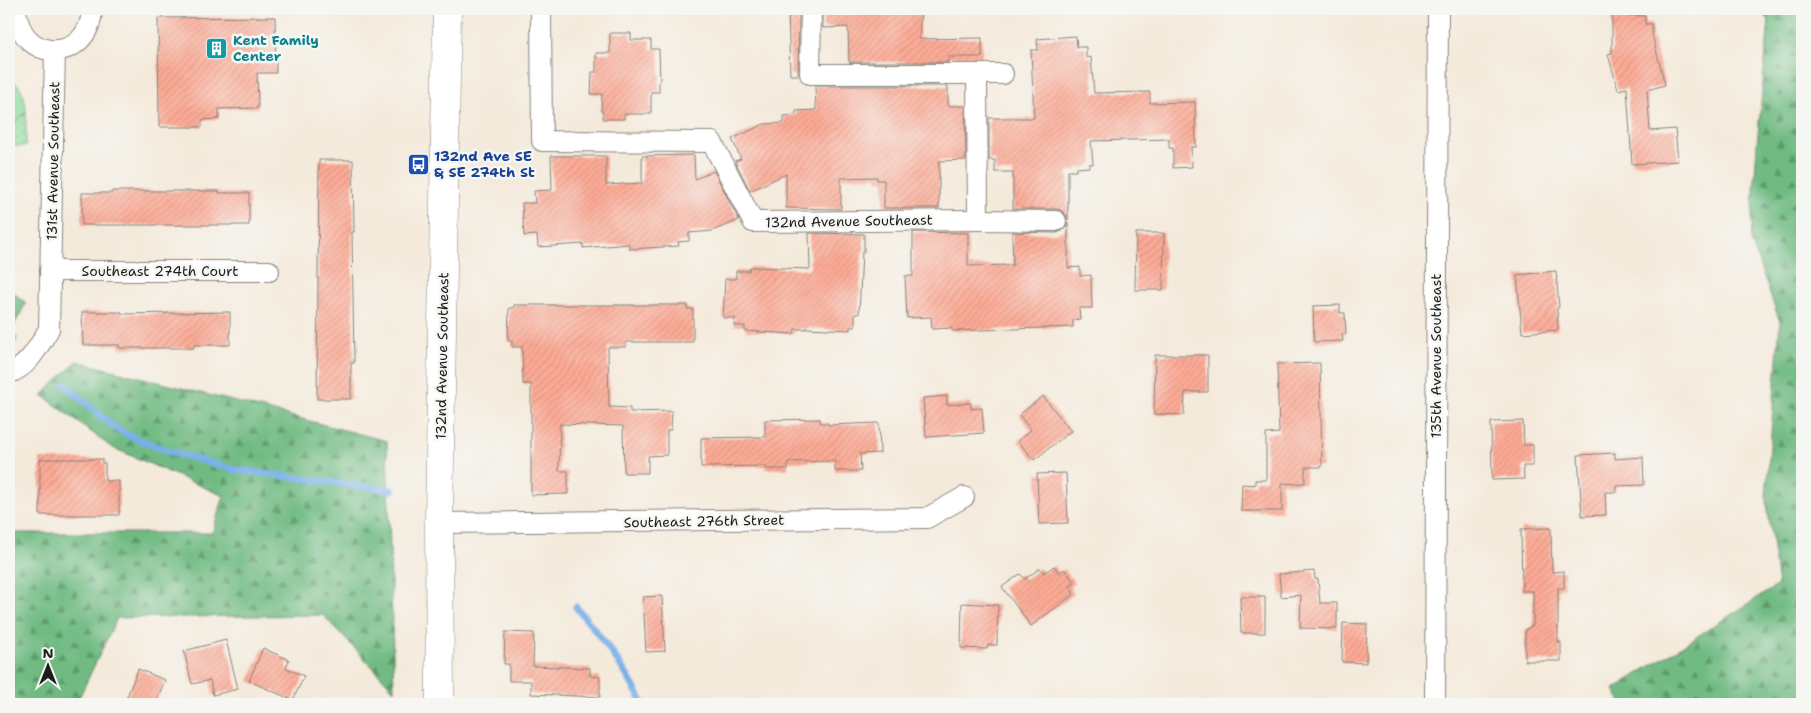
<svg xmlns="http://www.w3.org/2000/svg" width="1811" height="713" viewBox="0 0 1811 713" font-family="'Shantell Sans',sans-serif">
<style>
.green{fill:url(#green-dots);stroke:#547c5c}
.forest{fill:url(#forest-firs);stroke:#466c50}
.pitch{fill:#8cdb9b;stroke:#547c5c}
.lines{fill:none;stroke-linecap:round;stroke-linejoin:round}
.stream{stroke:#77b0e7;stroke-width:7}
.building{fill:url(#building-hatch)}
.minor-casing{stroke:#88837c;stroke-width:22}
.secondary-casing{stroke:#88837c;stroke-width:29}
.minor{stroke:#fff;stroke-width:20}
.secondary{stroke:#fff;stroke-width:28}
.labels{text-anchor:middle;stroke-width:5;stroke-linejoin:round;paint-order:stroke}
.culture-label{font-size:14px;font-weight:bold;fill:#0d838f;stroke:#f6f6f2;text-anchor:start}
.transit-label{font-size:14px;font-weight:bold;fill:#164399;stroke:#f6f6f2;text-anchor:start}
.street-label{font-size:14px;fill:#1c1c1c;stroke:#f6f6f2}
</style>
<defs>
<pattern id="green-dots" width="8" height="8" patternUnits="userSpaceOnUse" patternTransform="scale(1.25)"><rect width="8" height="8" fill="#8cdb9b"/><path d="M2 2h.1M6 6h.1" fill="none" stroke="#78bb85" stroke-width="1.8" stroke-linecap="round"/></pattern>
<pattern id="forest-firs" width="22" height="20" patternUnits="userSpaceOnUse" patternTransform="scale(1.25)"><rect width="22" height="20" fill="#71bb83"/><path d="M5 1l3.5 6h-7zM16 11l3.5 6h-7z" fill="#5c976a"/></pattern>
<pattern id="building-hatch" width="6" height="6" patternUnits="userSpaceOnUse" patternTransform="scale(1.25)"><rect width="6" height="6" fill="#fdab96"/><path d="M-1 1l2-2M0 6l6-6M5 7l2-2" fill="none" stroke="#d89381"/></pattern>
</defs>
<rect width="100%" height="100%" fill="#f6f6f2"/>
<filter id="ink" filterUnits="userSpaceOnUse"><feTurbulence type="fractalNoise" baseFrequency=".02" numOctaves="2"/><feDisplacementMap in="SourceGraphic" scale="10" xChannelSelector="R" yChannelSelector="G"/><feConvolveMatrix kernelMatrix="1 2 1 2 8 2 1 2 1" color-interpolation-filters="sRGB"/></filter>
<filter id="wash" filterUnits="userSpaceOnUse"><feTurbulence type="fractalNoise" baseFrequency=".0096" numOctaves="4" result="noise"/><feDisplacementMap in="SourceGraphic" scale="20" xChannelSelector="R" yChannelSelector="G"/><feGaussianBlur stdDeviation="1.12" result="paint"/><feColorMatrix in="noise" values="0 0 0 0 0 0 0 0 0 0 0 0 0 0 0 0 0 1.4 0 .05"/><feComposite in="paint" operator="in"/></filter>
<g filter="url(#wash)">
<rect width="100%" height="100%" fill="#f4eadb"/>
<polygon class="green" points="26,112 26,146 9,146 9,128"/>
<g class="forest">
<polygon points="1759,9 1802,9 1802,704 1622,704 1614,689 1778,585 1766,496 1780,322 1751,241 1757,144 1769,20"/>
<polygon points="9,289 26,303 9,335"/>
<polygon points="77,361 387,441 394,690 323,615 117,618 76,704 9,704 9,533 212,533 224,496 111,447 42,395"/>
</g>
<path class="pitch" d="M9 79C23 85 25 98 26 112L9 128Z"/>
<g class="lines">
<g class="stream">
<polyline points="9,337 14,339"/>
<polyline points="64,384 114,427 130,436 171,452 236,470 392,490"/>
<path d="M576 607C602 638 625 668 643 704"/>
</g>
</g>
<g id="blocks">
<g class="building">
<polygon points="788,9 799,9 798,75 790,75"/>
<polygon points="823,9 921,9 919,39 982,38 982,57 948,57 948,62 849,62 848,27 823,28"/>
<polygon points="1612,15 1645,16 1645,24 1652,24 1652,34 1665,85 1647,90 1650,131 1675,129 1678,161 1632,164 1627,88 1618,90 1608,54 1612,53"/>
<polygon points="275,17 276,73 257,73 258,108 219,109 219,119 202,120 202,127 159,127 158,18"/>
<polygon points="610,33 631,33 631,40 651,40 651,49 659,49 660,81 659,81 659,92 651,92 651,114 624,114 624,119 603,119 603,112 601,111 602,94 591,94 592,72 596,72 596,53 610,53"/>
<polygon points="1076,36 1077,47 1086,47 1086,58 1091,57 1094,93 1150,92 1150,103 1195,102 1196,147 1191,147 1192,167 1173,168 1173,148 1169,148 1169,139 1091,141 1093,164 1089,164 1089,167 1076,168 1076,171 1068,171 1068,220 1066,215 1062,211 1057,209 1013,209 1013,172 995,172 995,160 989,160 989,118 1034,118 1031,50 1038,50 1037,39"/>
<polygon points="815,86 948,86 948,106 965,106 966,160 939,161 939,208 884,208 884,180 877,180 877,177 841,178 841,209 786,208 786,174 750,191 735,161 741,159 732,139 764,124 784,123 784,116 796,115 796,111 816,110"/>
<polygon points="694,155 695,179 714,171 739,220 712,231 689,233 689,241 678,242 679,246 629,249 629,244 583,248 583,244 538,247 537,235 524,236 522,203 535,203 534,191 552,190 551,156 606,156 606,185 642,183 642,156"/>
<polygon points="319,160 353,160 354,232 352,232 354,363 351,363 351,399 317,399"/>
<polygon points="112,191 219,191 219,193 249,193 249,225 82,225 82,193 112,193"/>
<polygon points="1068,222 1068,268 1080,267 1080,276 1091,275 1092,308 1079,308 1080,319 1073,320 1073,327 952,331 952,328 932,329 931,317 907,318 905,276 913,276 913,232 968,233 968,266 1013,265 1012,232 1056,233 1062,231 1066,227"/>
<polygon points="809,233 864,234 864,252 862,252 859,314 855,314 855,327 850,327 850,330 806,328 806,329 795,329 794,334 745,331 745,326 734,326 735,318 723,318 725,279 736,279 736,271 749,271 750,267 810,269"/>
<polygon points="1136,233 1164,233 1163,290 1135,290"/>
<polygon points="1556,271 1559,307 1557,308 1558,330 1522,333 1517,275"/>
<polygon points="514,305 687,305 687,309 693,309 693,342 626,342 626,347 608,347 609,407 630,408 630,412 672,411 671,430 667,430 667,455 648,456 648,473 624,473 623,426 560,424 559,471 568,471 568,494 531,495 531,384 523,384 522,347 512,347 512,341 508,341 509,308 514,308"/>
<polygon points="1340,305 1340,313 1345,313 1346,334 1342,334 1343,341 1314,342 1313,306"/>
<polygon points="82,312 122,312 122,314 230,312 230,345 194,345 194,348 119,348 119,345 83,345"/>
<polygon points="1155,355 1208,355 1208,392 1185,392 1184,415 1154,414"/>
<polygon points="1320,363 1322,467 1305,467 1305,483 1298,483 1298,484 1282,483 1282,511 1241,511 1242,484 1255,485 1255,480 1266,480 1266,434 1279,433 1277,364"/>
<polygon points="947,396 947,405 971,403 971,409 982,408 984,433 926,437 923,398"/>
<polygon points="1043,396 1071,431 1034,460 1018,441 1031,430 1019,415"/>
<polygon points="820,419 820,423 828,423 828,425 879,423 880,453 860,454 861,471 835,471 835,461 788,462 788,469 766,469 766,466 701,467 701,438 765,437 765,420"/>
<polygon points="1523,421 1524,445 1533,445 1533,466 1523,466 1524,479 1492,480 1491,422"/>
<polygon points="1615,453 1615,459 1643,457 1644,485 1616,486 1616,492 1605,492 1606,515 1582,516 1578,455"/>
<polygon points="40,459 102,459 102,463 105,463 105,481 119,481 119,515 40,515"/>
<polygon points="1066,473 1068,523 1039,524 1037,474"/>
<polygon points="1551,528 1552,572 1564,571 1564,588 1558,588 1558,642 1561,642 1561,661 1525,661 1525,634 1526,629 1533,626 1533,591 1522,591 1521,529"/>
<polygon points="1054,566 1059,573 1064,569 1075,583 1070,587 1074,594 1031,626 1002,587 1020,574 1025,579 1040,568 1044,573"/>
<polygon points="1314,571 1315,579 1318,579 1320,603 1337,603 1337,629 1300,628 1301,595 1281,597 1279,574"/>
<polygon points="662,596 665,651 646,652 643,597"/>
<polygon points="1240,597 1265,597 1265,633 1241,633"/>
<polygon points="962,603 998,605 997,645 988,645 987,649 961,648"/>
<polygon points="1343,623 1367,624 1366,663 1342,662"/>
<polygon points="505,632 534,633 533,666 590,668 590,676 600,677 600,697 531,694 531,681 509,681 509,664 504,664"/>
<polygon points="226,640 238,689 213,695 210,680 192,684 184,651"/>
<polygon points="263,648 289,660 286,668 304,676 293,700 249,681"/>
<polygon points="138,669 165,680 155,704 124,704"/>
</g>
</g>
</g>
<g filter="url(#ink)">
<use href="#blocks" fill-opacity="0" stroke="#88837c" stroke-width="1"/>
<g class="lines">
<defs>
<g id="minor">
<path d="M16 9C20 65 90 63 92 9"/>
<polyline points="541,9 542,141 712,142 753,222 978,220 1056,221"/>
<polyline points="811,9 810,74 1003,74"/>
<polyline points="977,74 978,220"/>
<polyline points="50,271 269,271"/>
<path d="M9 373C28 368 40 344 49 329L55 50"/>
<polyline points="439,523 927,518 964,497"/>
<polyline points="1435,704 1438,9"/>
</g>
<polyline id="secondary" points="440,704 439,523 447,9"/>
</defs>
<use href="#minor" class="minor-casing"/>
<use href="#secondary" class="secondary-casing"/>
<use href="#minor" class="minor"/>
<use href="#secondary" class="secondary"/>
</g>
</g>
<defs>
<symbol id="building-square" viewBox="-11 -11 22 22"><rect x="-9" y="-9" width="18" height="18" rx="4" fill="#0f9aa8" stroke="#f6f6f2"/><path d="M-4-6H4V6H1V3H-1V6H-4ZM-2.5-4.3h1.7v1.8h-1.7ZM.8-4.3h1.7v1.8H.8ZM-2.5-1h1.7V.8h-1.7ZM.8-1h1.7V.8H.8Z" fill="#fff"/></symbol>
<symbol id="bus-square" viewBox="-11 -11 22 22"><rect x="-9" y="-9" width="18" height="18" rx="4" fill="#1a4fb4" stroke="#f6f6f2"/><path d="M-5-6H5V4H4V6H2V4H-2V6H-4V4H-5ZM-3.5-4V0h7V-4ZM-3.5 1.2v1.5H-2V1.2ZM2 1.2v1.5H3.5V1.2Z" fill="#fff"/></symbol>
</defs>
<g fill-rule="evenodd">
<use href="#building-square" x="204" y="36" width="25" height="25"/>
<use href="#bus-square" x="406" y="152" width="25" height="25"/>
</g>
<g class="labels">
<g class="culture-label">
<text x="233" y="45">Kent Family<tspan x="233" dy="16">Center</tspan></text>
</g>
<g class="transit-label">
<text x="434" y="161">132nd Ave SE<tspan x="434" dy="16">&amp; SE 274th St</tspan></text>
</g>
<g class="street-label">
<text transform="translate(53 161) rotate(-89)" y="5">131st Avenue Southeast</text>
<text transform="translate(849 221) rotate(-1)" y="5">132nd Avenue Southeast</text>
<text x="160" y="276">Southeast 274th Court</text>
<text transform="translate(442 356) rotate(-89)" y="5">132nd Avenue Southeast</text>
<text transform="translate(1436 356) rotate(-90)" y="5">135th Avenue Southeast</text>
<text transform="translate(704 521) rotate(-1)" y="5">Southeast 276th Street</text>
</g>
</g>
<rect width="1811" height="713" fill="none" stroke="#f6f6f2" stroke-width="30"/>
<g transform="translate(48 666)" stroke="#f6f6f2" stroke-width="4" paint-order="stroke">
<path d="M0-4L9 19L0 12L-9 19Z" fill="#1c1c1c"/>
<text y="-8" font-size="14" font-weight="bold" text-anchor="middle" fill="#1c1c1c">N</text>
</g>
</svg>
